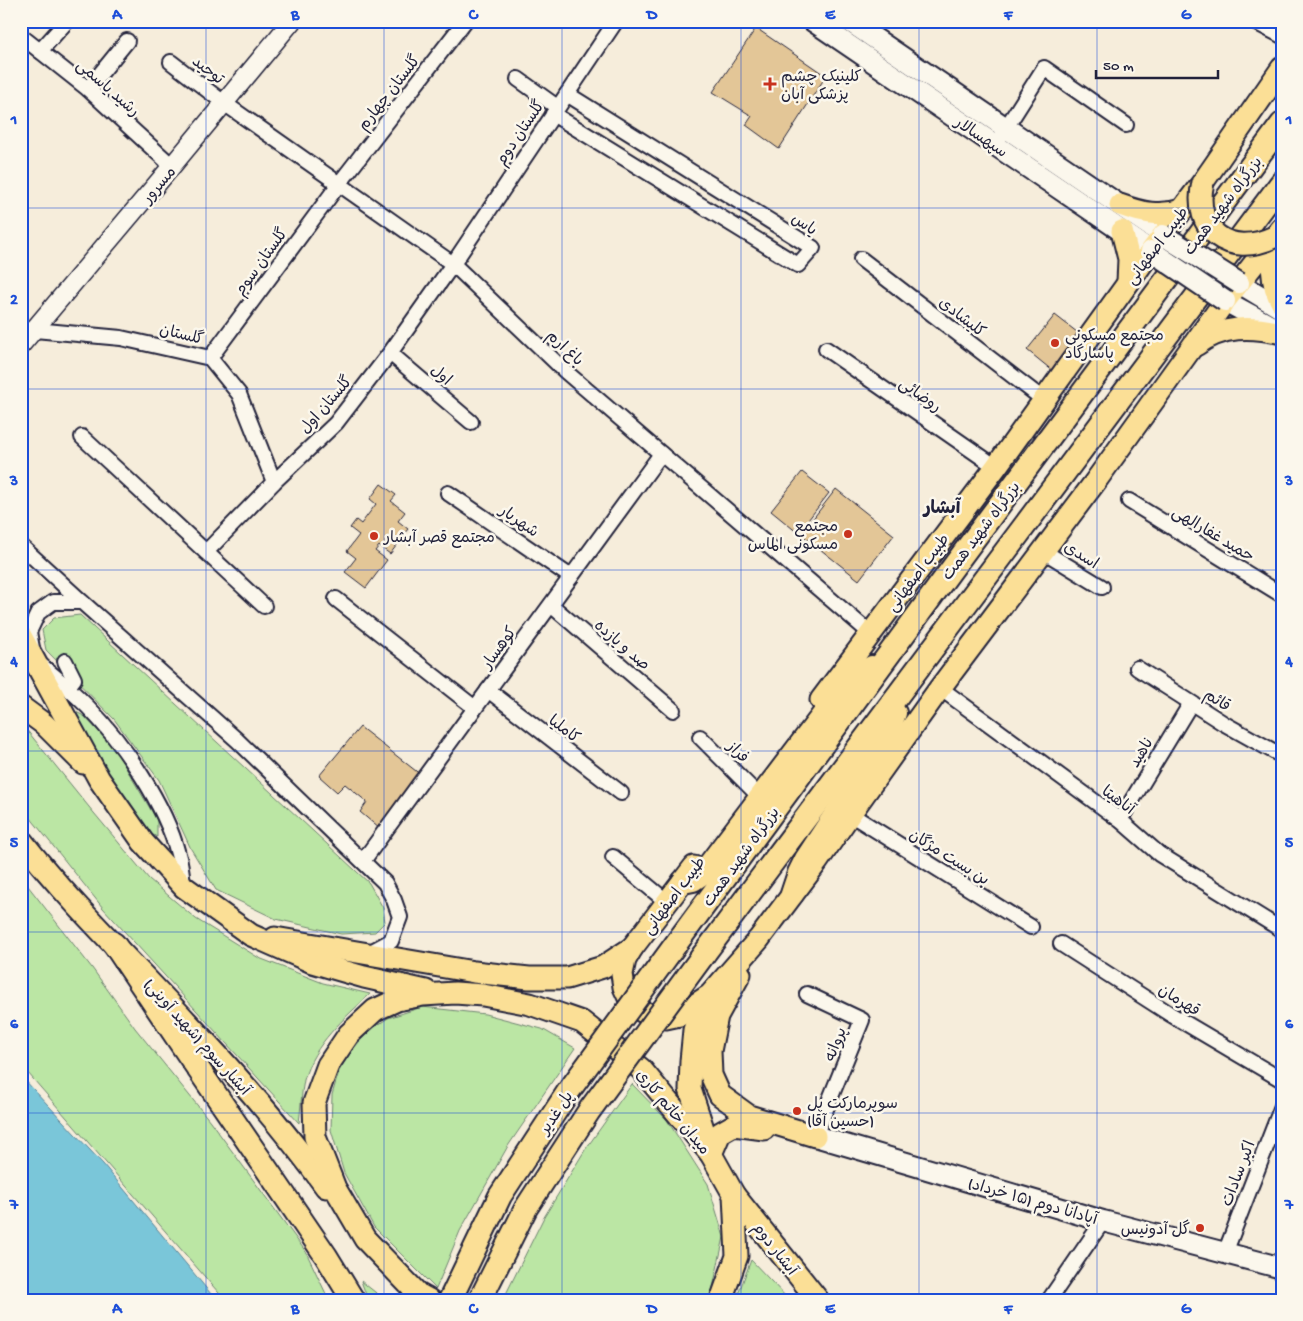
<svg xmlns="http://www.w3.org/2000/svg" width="1303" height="1321" viewBox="0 0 1303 1321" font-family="'Gochi Hand','Playpen Sans Arabic',sans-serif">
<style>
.green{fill:#bbe6a4;stroke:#6e8470}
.water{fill:#7ac6d9;stroke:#57849a}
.building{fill:#e3c697;stroke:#22223b}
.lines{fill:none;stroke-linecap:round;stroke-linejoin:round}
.minor-casing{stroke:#22223b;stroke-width:18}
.tertiary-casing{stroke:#22223b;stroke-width:21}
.secondary-casing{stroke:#22223b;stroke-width:24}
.primary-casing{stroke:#22223b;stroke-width:25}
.trunk-casing{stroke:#22223b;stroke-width:26}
.minor{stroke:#fbf7ec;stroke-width:14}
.tertiary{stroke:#fbf7ec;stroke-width:18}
.secondary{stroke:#fbf7ec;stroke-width:20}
.primary{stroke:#fbdf96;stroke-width:21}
.trunk{stroke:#fbdf96;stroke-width:22}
.secondary-bridge-casing{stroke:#22223b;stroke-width:24;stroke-linecap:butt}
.primary-bridge-casing{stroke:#22223b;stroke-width:25;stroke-linecap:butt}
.trunk-bridge-casing{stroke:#22223b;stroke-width:26;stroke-linecap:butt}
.secondary-bridge{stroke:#fbf7ec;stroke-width:20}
.primary-bridge{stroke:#fbdf96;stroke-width:21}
.trunk-bridge{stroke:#fbdf96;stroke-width:22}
.grid{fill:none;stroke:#1d4ed8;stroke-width:1;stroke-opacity:0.55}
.poi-dot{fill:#c8321e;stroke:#fbf7ec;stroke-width:2}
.labels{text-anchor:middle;stroke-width:5;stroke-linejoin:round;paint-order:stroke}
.street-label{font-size:16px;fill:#22223b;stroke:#fbf7ec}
.poi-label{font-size:16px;fill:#22223b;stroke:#fbf7ec;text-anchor:start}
.neighbourhood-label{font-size:18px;font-weight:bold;fill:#22223b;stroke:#fbf7ec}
.neatline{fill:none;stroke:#1d4ed8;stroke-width:2}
.grid-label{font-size:16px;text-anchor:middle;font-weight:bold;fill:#1d4ed8}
</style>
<rect width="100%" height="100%" fill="#f6eddb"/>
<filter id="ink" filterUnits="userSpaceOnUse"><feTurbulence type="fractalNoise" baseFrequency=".02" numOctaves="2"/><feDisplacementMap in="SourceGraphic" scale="10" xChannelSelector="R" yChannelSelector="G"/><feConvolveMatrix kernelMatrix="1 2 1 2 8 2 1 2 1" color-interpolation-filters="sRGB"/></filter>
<g filter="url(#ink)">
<g class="green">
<polygon points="80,615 369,883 383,908 385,922 375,932 341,934 276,919 216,890 191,849 159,780 114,719 46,650 42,630 54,618"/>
<polygon points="74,711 84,716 114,748 157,820 157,837 147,832 109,776"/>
<path d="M21 723 89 807 149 879 196 919 259 958 323 983 370 994C344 1019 314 1043 304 1080 301 1094 301 1109 299 1123L103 908 21 806Z"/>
<polygon points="21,877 92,968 135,1028 210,1121 306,1252 329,1300 225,1300 21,1065"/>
<polygon points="422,1007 485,1014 542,1029 575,1048 508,1146 460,1231 436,1289 374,1227 344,1173 331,1130 332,1095 339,1071 351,1051 369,1031 388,1018"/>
<polygon points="632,1084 667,1120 708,1184 724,1237 712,1292 705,1300 503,1300 543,1219 585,1150"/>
<polygon points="751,1260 789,1300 736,1300"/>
<polygon points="361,1281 385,1300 368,1300"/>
</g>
<polygon class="water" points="21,1076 103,1164 216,1300 21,1300"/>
<g class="building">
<polygon points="756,28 826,76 779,149 746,125 752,116 713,92"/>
<polygon points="1055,315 1082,336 1054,372 1027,350"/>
<polygon points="802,472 829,493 798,533 771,511"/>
<polygon points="381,484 396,495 391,501 405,512 398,521 408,529 399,540 392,534 388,538 397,545 390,554 379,546 375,551 387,560 366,588 345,572 356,558 347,551 359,535 350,528 356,520 361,524 376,504 370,499"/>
<polygon points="836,489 894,535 859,580 801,534"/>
<polygon points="360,727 421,775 380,829 360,812 367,802 345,784 337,792 319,776"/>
</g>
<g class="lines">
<defs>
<g id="minor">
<polyline points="1253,21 1282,36"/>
<polyline points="21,36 88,89 172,166"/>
<polyline points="40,51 67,21"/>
<polyline points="171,62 224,103 453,264 566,372 870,633"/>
<polyline points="518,79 557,107"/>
<polyline points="88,89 127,41"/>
<polyline points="553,114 798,265 813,248 567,94"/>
<polyline points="995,145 1044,68 1126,125"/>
<polyline points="861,259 1044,400"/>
<polyline points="35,330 121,338 210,358 239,394 274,482"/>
<polyline points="826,349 996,467"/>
<polyline points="390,353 471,422"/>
<polyline points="210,358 339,184 465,21"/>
<polyline points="82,437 264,606"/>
<polyline points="448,493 571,577"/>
<polyline points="1129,501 1282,595"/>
<polyline points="21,546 82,602 237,740 385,883 394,900 400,917 391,941 367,954"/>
<polyline points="1043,551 1102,587"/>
<polyline points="206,552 274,482 336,423 390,353 453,264 616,21"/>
<polyline points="336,599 475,708"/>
<polyline points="551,605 673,710"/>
<polyline points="32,648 29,632 38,613 53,602 82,602"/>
<polyline points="65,661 74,679 67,688"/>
<path d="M42 666C58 679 74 693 88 707 124 744 165 804 178 854 181 863 182 874 183 884"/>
<polyline points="1137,668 1223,723 1282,756"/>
<polyline points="940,688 1120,820 1159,854 1282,930"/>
<polyline points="488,690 621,793"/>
<polyline points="700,737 753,790"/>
<polyline points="850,814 1031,927"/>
<polyline points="1120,820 1191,703"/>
<polyline points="613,857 667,902"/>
<polyline points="363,861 661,454"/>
<polyline points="1061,944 1170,1014 1282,1080"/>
<polyline points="807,994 862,1020 815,1136"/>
<polyline points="1225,1253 1282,1106"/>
<polyline points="1049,1300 1103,1221"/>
</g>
<polyline id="tertiary" points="21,345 172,166 292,21"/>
<g id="secondary">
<polyline points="813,21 1151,251"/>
<polyline points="849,21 1163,235"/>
<polyline points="1239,283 1282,309"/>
<polyline points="1225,301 1280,331"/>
<polyline points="815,1136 1103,1221 1282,1268"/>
</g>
<g id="primary">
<path d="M1120 205C1142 213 1159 217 1182 210"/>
<polyline points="1122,231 1129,259 1128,282"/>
<path d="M1277 236C1270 258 1270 283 1282 303"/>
<path d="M1196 345C1223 325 1251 326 1282 333"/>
<polyline points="21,636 99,779 143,842 184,887 251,935 312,962 364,977 426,991"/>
<polyline points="821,700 996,467 1151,251 1203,182 1282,68"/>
<polyline points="21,707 44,724 83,763"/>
<path d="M21 840C72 905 132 962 187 1022 236 1074 284 1129 326 1187"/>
<polyline points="694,867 632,948 625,960 622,974 624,987 630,1000 640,1010 652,1016 666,1018 680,1015 710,995 759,939 817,862 850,814 940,688 1095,482 1225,301 1282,228"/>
<polyline points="275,938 474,972 529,978 567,978 603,967 632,948"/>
<polyline points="740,974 717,1016 710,1051 711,1075 720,1095 749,1116 815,1136"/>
<polyline points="708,1144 690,1089 691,1061 694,1030 710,996"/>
<polyline points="711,1154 720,1133 734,1125 764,1129"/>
<polyline points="734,1195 818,1300"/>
<polyline points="429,1300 418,1294 365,1239 335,1188 315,1137 314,1103 328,1065 349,1034 375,1010 397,1000 423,995 455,993 483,995 530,1004 582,1022 641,1069 711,1154 734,1195 737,1256 721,1300"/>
</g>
<g id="trunk">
<polyline points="683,882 693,880 703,873 845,686 854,677 872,667"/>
<polyline points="792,894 799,873 806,859 883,742 895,713"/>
<polyline points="681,937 962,555 1282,124"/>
<polyline points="114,944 188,1054 326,1256 353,1300"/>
<polyline points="704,954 1282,182"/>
</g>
</defs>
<use href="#minor" class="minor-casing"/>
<use href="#tertiary" class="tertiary-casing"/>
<use href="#secondary" class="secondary-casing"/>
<use href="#primary" class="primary-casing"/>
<use href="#trunk" class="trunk-casing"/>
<use href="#minor" class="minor"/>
<use href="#tertiary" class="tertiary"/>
<use href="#secondary" class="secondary"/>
<use href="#primary" class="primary"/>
<use href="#trunk" class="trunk"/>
<defs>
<g id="secondary-bridge">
<polyline points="1163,235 1239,283"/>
<polyline points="1151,251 1225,301"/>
</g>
<path id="primary-bridge" d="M1203 182C1192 231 1229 258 1274 237"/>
<g id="trunk-bridge">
<polyline points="450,1300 500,1196 568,1092 681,937"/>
<polyline points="480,1300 526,1208 589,1111 704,954"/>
</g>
</defs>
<use href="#secondary-bridge" class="secondary-bridge-casing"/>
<use href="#primary-bridge" class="primary-bridge-casing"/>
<use href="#trunk-bridge" class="trunk-bridge-casing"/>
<use href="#secondary-bridge" class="secondary-bridge"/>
<use href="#primary-bridge" class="primary-bridge"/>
<use href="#trunk-bridge" class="trunk-bridge"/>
</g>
</g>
<path class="grid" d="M206 21V1300M384 21V1300M562 21V1300M741 21V1300M919 21V1300M1097 21V1300M21 208H1282M21 389H1282M21 570H1282M21 751H1282M21 932H1282M21 1113H1282"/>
<g class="poi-dot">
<path d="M767.5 76.5h5v5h5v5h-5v5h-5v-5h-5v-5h5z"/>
<circle cx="1055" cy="343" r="5"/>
<circle cx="848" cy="534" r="5"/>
<circle cx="374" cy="536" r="5"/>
<circle cx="797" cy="1111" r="5"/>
<circle cx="1200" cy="1228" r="5"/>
</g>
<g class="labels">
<g class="street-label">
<text transform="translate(209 69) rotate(38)" y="6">توحید</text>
<text transform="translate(109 87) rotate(41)" y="6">رشید یاسمی</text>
<text transform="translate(388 92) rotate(-52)" y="6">گلستان چهارم</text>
<text transform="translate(519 132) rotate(-56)" y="6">گلستان دوم</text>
<text transform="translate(982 136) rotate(34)" y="6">سپهسالار</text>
<text transform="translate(158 184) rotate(-50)" y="6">مسرور</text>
<text transform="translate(1222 205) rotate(-53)" y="6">بزرگراه شهید همت</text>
<text transform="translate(805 223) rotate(34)" y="6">یاس</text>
<text transform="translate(1156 245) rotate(-53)" y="6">طبیب اصفهانی</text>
<text transform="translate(260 261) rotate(-54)" y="6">گلستان سوم</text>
<text transform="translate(963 316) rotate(38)" y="6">کلیشادی</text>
<text transform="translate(182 333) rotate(14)" y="6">گلستان</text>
<text transform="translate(566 347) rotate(43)" y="6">باغ ارم</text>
<text transform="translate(442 374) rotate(41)" y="6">اول</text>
<text transform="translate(921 394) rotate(35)" y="6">روضائی</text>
<text transform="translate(325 404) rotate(-49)" y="6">گلستان اول</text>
<text transform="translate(520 520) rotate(35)" y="6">شهریار</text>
<text transform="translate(980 530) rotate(-53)" y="6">بزرگراه شهید همت</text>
<text transform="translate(1214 533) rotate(31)" y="6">حمید غفارالهی</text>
<text transform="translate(1082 554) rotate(32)" y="6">اسدی</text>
<text transform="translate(917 572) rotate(-53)" y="6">طبیب اصفهانی</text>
<text transform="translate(623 644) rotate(41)" y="6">صد و یازده</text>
<text transform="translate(498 647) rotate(-54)" y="6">کوهسار</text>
<text transform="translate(1218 699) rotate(32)" y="6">قائم</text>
<text transform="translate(565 728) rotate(38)" y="6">کاملیا</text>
<text transform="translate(739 751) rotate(45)" y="6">فراز</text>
<text transform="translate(1140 752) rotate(-59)" y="6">ناهید</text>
<text transform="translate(1119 799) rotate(37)" y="6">آناهیتا</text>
<text transform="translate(740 856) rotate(-54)" y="6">بزرگراه شهید همت</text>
<text transform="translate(950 856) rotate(32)" y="6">بن بست مژگان</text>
<text transform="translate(673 895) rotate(-53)" y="6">طبیب اصفهانی</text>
<text transform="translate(1180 999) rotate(32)" y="6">قهرمان</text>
<text transform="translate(198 1036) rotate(48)" y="6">آبشار سوم (شهید آوینی)</text>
<text transform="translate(834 1044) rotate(-68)" y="6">پروانه</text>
<text transform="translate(674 1111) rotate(50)" y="6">میدان خاتم کاری</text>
<text transform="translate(555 1112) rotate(-56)" y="6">پل غدیر</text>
<text transform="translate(1237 1173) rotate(-69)" y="6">اکبر سادات</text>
<text transform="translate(1033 1200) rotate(16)" y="6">آپادانا دوم (۱۵ خرداد)</text>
<text transform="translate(776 1248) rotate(52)" y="6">آبشار دوم</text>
</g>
<g class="poi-label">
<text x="781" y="81">کلینیک چشم<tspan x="781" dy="18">پزشکی آبان</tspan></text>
<text x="1065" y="340">مجتمع مسکونی<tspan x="1065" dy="18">پاسارگاد</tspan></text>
<text x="838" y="531" text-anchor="end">مجتمع<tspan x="838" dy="18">مسکونی الماس</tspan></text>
<text x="384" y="542">مجتمع قصر آبشار</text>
<text x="807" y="1108">سوپرمارکت پل<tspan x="807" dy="18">(حسین آقا)</tspan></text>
<text x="1190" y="1234" text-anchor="end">گل آدونیس</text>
</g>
<g class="neighbourhood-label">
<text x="942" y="513">آبشار</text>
</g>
</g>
<rect width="1303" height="1321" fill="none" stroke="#fbf7ec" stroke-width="55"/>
<path d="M1096 70v8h122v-8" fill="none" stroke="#22223b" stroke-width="2.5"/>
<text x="1103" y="70" font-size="15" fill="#22223b" stroke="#fbf7ec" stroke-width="4" paint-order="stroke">50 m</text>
<rect x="28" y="28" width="1248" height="1266" class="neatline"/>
<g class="grid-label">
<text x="117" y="19">A</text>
<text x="295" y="19">B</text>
<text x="473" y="19">C</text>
<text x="652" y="19">D</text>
<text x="830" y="19">E</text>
<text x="1008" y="19">F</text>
<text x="1186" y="19">G</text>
<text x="14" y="124">1</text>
<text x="1289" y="124">1</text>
<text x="14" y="304">2</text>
<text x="1289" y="304">2</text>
<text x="14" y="485">3</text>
<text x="1289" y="485">3</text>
<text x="14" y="666">4</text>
<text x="1289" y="666">4</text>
<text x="14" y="847">5</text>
<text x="1289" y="847">5</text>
<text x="14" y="1028">6</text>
<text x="1289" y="1028">6</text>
<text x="14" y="1209">7</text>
<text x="1289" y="1209">7</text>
<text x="117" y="1313">A</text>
<text x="295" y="1313">B</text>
<text x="473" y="1313">C</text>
<text x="652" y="1313">D</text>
<text x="830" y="1313">E</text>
<text x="1008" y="1313">F</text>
<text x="1186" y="1313">G</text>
</g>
</svg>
